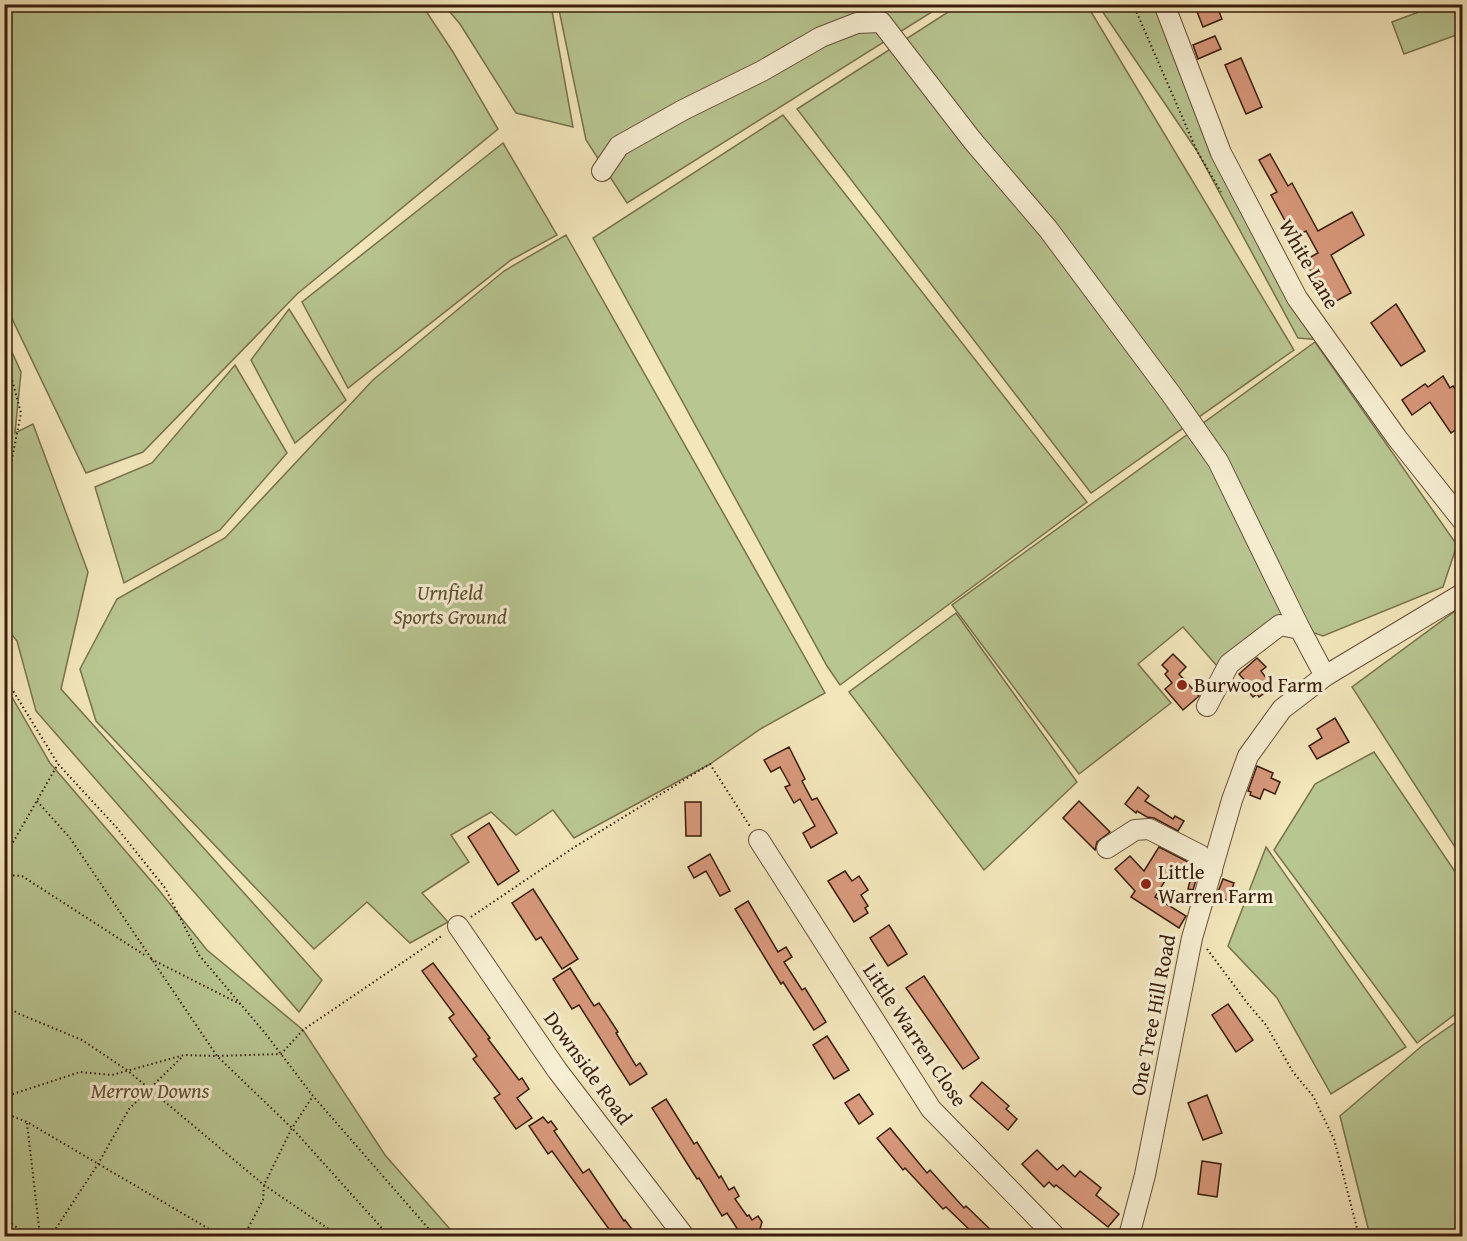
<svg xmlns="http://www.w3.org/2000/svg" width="1467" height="1241" viewBox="0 0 1467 1241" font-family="'Gentium Book Plus',serif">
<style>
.green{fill:#b8c692;stroke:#78714e;stroke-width:1.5}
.building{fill:#d8997c;stroke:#391c0b;stroke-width:1.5}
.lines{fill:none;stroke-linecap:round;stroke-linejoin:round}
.minor-casing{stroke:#684e37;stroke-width:22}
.path{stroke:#391c0b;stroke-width:2;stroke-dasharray:1.5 3;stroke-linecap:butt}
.minor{stroke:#f7efd3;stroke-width:20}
.poi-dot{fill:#8f2418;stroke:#f7efd3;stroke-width:2}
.labels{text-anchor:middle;stroke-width:6;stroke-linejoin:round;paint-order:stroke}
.street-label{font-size:21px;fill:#391c0b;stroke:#f7efd3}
.park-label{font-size:21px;font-style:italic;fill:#5f4f34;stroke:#f7efd3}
.poi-label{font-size:21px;fill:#391c0b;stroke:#f7efd3;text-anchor:start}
</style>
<rect width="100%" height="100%" fill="#f3e6bb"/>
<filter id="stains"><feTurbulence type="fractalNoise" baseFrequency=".00333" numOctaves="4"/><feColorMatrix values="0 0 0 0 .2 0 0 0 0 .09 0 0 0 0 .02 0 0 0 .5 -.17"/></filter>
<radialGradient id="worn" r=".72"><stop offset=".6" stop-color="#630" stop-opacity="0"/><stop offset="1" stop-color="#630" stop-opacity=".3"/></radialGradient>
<g class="green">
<polygon points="5,4 422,5 453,52 498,129 297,294 143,452 86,473 5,304"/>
<polygon points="1440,4 1462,5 1462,33 1404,54 1392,22"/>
<polygon points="444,5 551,5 573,127 516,113 460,24"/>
<polygon points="558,5 943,5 627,203 586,140"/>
<polygon points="959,5 1087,5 1294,350 1091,493 797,109"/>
<polygon points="1098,5 1158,5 1322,340 1298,338 1197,151"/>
<polygon points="783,115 1087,502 840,685 827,666 593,238"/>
<polygon points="503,143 557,235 511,260 348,388 302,302"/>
<polygon points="566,235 825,693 762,728 710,764 574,838 553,810 516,835 491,812 451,835 469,862 422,893 448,922 410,943 367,902 314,949 96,721 80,669 117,599 225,538 373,380 504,271"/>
<polygon points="289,309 346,400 295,443 251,360"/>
<polygon points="5,337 21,372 15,433 33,424 88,572 61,689 322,980 299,1012 36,711 17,641 5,626"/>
<polygon points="1315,342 1457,545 1443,587 1323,636 1274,619 1217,666 1183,627 1138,664 1171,703 1079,774 952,605"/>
<polygon points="235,365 287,453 220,530 124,583 95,487 152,463"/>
<polygon points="1462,606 1462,858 1352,687"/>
<polygon points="956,613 1077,782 984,870 849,692"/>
<polygon points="5,685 50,763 158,889 207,950 303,1030 385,1155 456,1236 5,1236"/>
<polygon points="1374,752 1462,882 1462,1009 1417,1043 1274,850 1315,784"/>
<polygon points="1266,847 1406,1047 1331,1094 1277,998 1228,946"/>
<polygon points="1462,1018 1462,1236 1370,1236 1340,1116 1423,1045"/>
</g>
<g class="building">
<polygon points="1194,4 1216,4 1222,19 1203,27"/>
<polygon points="1215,36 1221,49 1198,59 1193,45"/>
<polygon points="1241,58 1262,107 1246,114 1225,65"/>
<polygon points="1270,154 1288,186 1292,183 1318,231 1352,212 1364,235 1331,255 1351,293 1329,305 1305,260 1318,253 1306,231 1294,237 1271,195 1277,192 1259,160"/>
<polygon points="1396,304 1425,351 1401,366 1371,323"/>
<polygon points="1443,376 1450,388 1453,386 1462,398 1462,425 1451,433 1430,402 1412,415 1402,400 1425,384 1428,387"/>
<polygon points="1173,654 1186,667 1179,674 1199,696 1183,710 1165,689 1172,683 1165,674 1168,671 1162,665"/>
<polygon points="1257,658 1266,667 1261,671 1273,687 1259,697 1257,694 1253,697 1245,687 1248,684 1239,674"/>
<polygon points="1335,718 1349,742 1317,759 1309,746 1322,738 1317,729"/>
<polygon points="789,747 805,779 802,781 812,800 817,798 837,833 811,848 803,833 815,826 800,799 794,803 785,787 790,785 780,767 771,772 764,760"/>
<polygon points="1257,766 1273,773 1271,778 1280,782 1275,794 1264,789 1260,799 1250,795 1251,792 1248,791"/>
<polygon points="1138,787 1149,796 1145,801 1173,819 1175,816 1184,821 1178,831 1154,818 1147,817 1137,811 1136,813 1125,804"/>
<polygon points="1079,801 1110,832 1097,842 1095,850 1063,818"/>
<polygon points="685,802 701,802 701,836 686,836"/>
<polygon points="489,823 519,871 498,885 468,837"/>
<polygon points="1159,847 1192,864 1198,873 1193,890 1188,889 1191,877 1174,866 1155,897 1186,916 1179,928 1131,897 1135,891 1115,869 1130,856 1144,871"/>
<polygon points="710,854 730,891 720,896 706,871 694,878 688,867"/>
<polygon points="845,871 852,881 859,876 868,890 861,895 868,906 865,908 868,913 854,922 828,881"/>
<polygon points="1223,879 1234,883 1228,901 1216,897"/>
<polygon points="533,889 578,959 562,969 541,937 536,940 512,903"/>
<polygon points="748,901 778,952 786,947 792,957 784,962 802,990 805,988 826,1022 814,1030 783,982 781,984 735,909"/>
<polygon points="889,925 907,954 888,966 870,938"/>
<polygon points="433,963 490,1038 488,1039 519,1080 522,1078 529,1089 517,1098 532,1118 516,1129 494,1098 500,1094 473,1059 477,1056 449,1018 454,1014 422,971"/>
<polygon points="570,968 594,1006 599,1003 618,1032 616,1033 636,1066 640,1063 647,1074 630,1085 579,1005 572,1009 553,979"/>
<polygon points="924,976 979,1058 963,1069 906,988"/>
<polygon points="1228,1004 1253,1040 1236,1052 1212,1015"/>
<polygon points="827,1036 849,1070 834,1079 813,1045"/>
<polygon points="982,1082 1009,1106 1006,1109 1017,1119 1008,1130 970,1096"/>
<polygon points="859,1094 873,1114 859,1124 845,1103"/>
<polygon points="1207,1095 1222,1133 1203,1140 1188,1103"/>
<polygon points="666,1099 694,1144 697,1142 719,1178 721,1176 729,1190 734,1187 739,1196 735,1199 747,1216 749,1215 752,1220 758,1216 762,1222 758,1236 742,1236 727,1213 722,1216 699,1178 697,1179 652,1108"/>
<polygon points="543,1117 548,1123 551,1121 557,1129 554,1131 583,1173 589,1169 624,1221 625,1220 637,1236 614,1236 552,1151 548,1154 529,1126"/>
<polygon points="890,1128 927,1173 930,1170 964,1208 966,1206 997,1236 976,1236 946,1207 943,1209 905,1168 903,1170 877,1138"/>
<polygon points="1037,1150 1057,1170 1063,1165 1075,1177 1080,1171 1101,1188 1096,1195 1119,1214 1108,1227 1056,1185 1054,1187 1049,1182 1044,1187 1022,1164"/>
<polygon points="1202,1161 1221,1164 1217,1197 1198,1194"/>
</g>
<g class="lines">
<defs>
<g id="minor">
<polyline points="1164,4 1221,153 1297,298 1397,438 1462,520"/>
<polyline points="602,171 619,146 683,110 762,71 821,37 857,23 881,22 972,140 1048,229 1171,394 1218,461 1300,629"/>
<polyline points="1207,706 1229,664 1280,625 1300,629 1325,676"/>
<polyline points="759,840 931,1109 1055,1236"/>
<polyline points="1107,848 1135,830 1149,829 1200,855 1212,871"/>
<polyline points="458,926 557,1070 684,1236"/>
<polyline points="1129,1236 1145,1175 1192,938 1232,800 1248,756 1282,709 1325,676 1462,594"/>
</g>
</defs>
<use href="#minor" class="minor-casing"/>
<g class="path">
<polyline points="1133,4 1197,151 1221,192"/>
<polyline points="4,350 21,413 5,494 10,558 4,571"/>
<polyline points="4,676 58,764 117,828 165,888 199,955 265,1033 313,1096 435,1236"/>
<polyline points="37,801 70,838 217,1056 292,1128 389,1236"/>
<polyline points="4,858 58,764"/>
<polyline points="4,875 22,876 146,956"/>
<polyline points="471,917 573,848 710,764 751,828"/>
<polyline points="1207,949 1248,1004 1266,1025 1293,1072 1313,1096 1334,1139 1359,1236"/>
<polyline points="151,959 240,1004"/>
<polyline points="4,1003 17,1013 82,1040 127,1070 264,1185 339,1236"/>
<polyline points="4,1097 80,1072 112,1075 184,1055 217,1056 281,1054 303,1030 443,935"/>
<polyline points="4,1113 27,1122 221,1236"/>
<polyline points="27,1123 40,1236"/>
<polyline points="4,1219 30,1236"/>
<polyline points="51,1236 98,1164 129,1109 182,1057"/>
<polyline points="244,1236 263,1200 264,1185 292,1128 313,1096"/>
<polyline points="424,1236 431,1232"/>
</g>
<use href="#minor" class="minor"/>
</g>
<g class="poi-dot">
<circle cx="1182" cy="685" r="6"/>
<circle cx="1146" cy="884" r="6"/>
</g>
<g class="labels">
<g class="street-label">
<text transform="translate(1309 264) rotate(60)" y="7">White Lane</text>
<text transform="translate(1153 1015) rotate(-79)" y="7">One Tree Hill Road</text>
<text transform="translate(915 1035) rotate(56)" y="7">Little Warren Close</text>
<text transform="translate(588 1068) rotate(54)" y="7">Downside Road</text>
</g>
<g class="park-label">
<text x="450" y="600">Urnfield<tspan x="450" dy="24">Sports Ground</tspan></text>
<text x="150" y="1098">Merrow Downs</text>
</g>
<g class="poi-label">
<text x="1194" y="692">Burwood Farm</text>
<text x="1158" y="879">Little<tspan x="1158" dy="24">Warren Farm</tspan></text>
</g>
</g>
<rect width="1467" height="1241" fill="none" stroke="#f3e6bb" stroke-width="24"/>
<rect x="6" y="6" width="1455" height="1229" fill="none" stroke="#391c0b" stroke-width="3"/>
<rect x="12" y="12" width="1443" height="1217" fill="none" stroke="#391c0b" stroke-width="1.5"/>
<rect width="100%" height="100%" filter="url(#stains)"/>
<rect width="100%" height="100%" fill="url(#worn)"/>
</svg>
